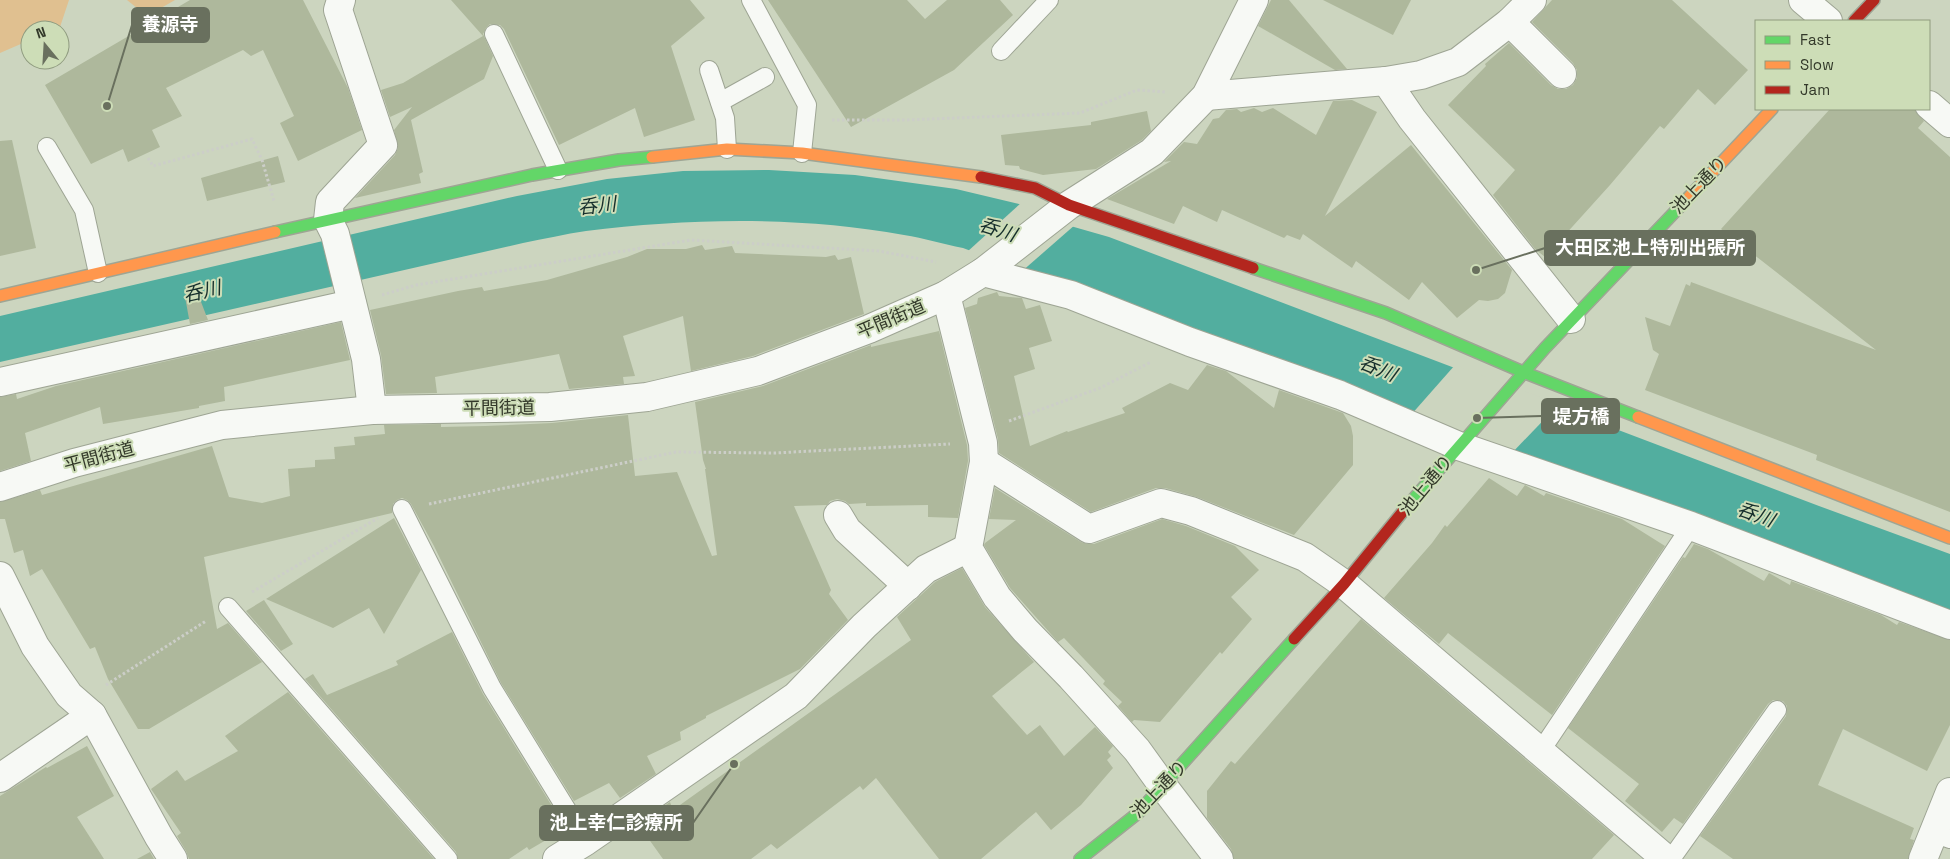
<svg xmlns="http://www.w3.org/2000/svg" width="1950" height="859" viewBox="0 0 1950 859" font-family="'Space Grotesk','Noto Sans JP',sans-serif">
<style>
.green{fill:#e0c090}
.water{fill:#52ae9f}
.pier{fill:#ccd5bf}
.building{fill:#aeb89c}
.lines{fill:none;stroke-linecap:round;stroke-linejoin:round}
.lane-casing{stroke:#9ea594;stroke-width:20}
.street-casing{stroke:#9ea594;stroke-width:30}
.fast-casing{stroke:#9ea594;stroke-width:14}
.slow-casing{stroke:#9ea594;stroke-width:14}
.jam-casing{stroke:#9ea594;stroke-width:14}
.path{stroke:#cccec8;stroke-width:3;stroke-dasharray:2.5 2.5;stroke-linecap:butt}
.lane{stroke:#f7f9f5;stroke-width:18}
.street{stroke:#f7f9f5;stroke-width:28}
.fast{stroke:#63d668;stroke-width:11}
.slow{stroke:#ff974d;stroke-width:11}
.jam{stroke:#b3261e;stroke-width:11}
.labels{text-anchor:middle;stroke-width:4;stroke-linejoin:round;paint-order:stroke}
.street-label{font-size:18px;fill:#33392a;stroke:#cdddb7}
.water-label{font-size:19px;font-style:italic;fill:#162f2c;stroke:#cdddb7}
.leader{fill:none;stroke:#69705e;stroke-width:2}
.callout-dot{fill:#69705e;stroke:#cdddb7;stroke-width:2}
.callout{fill:#69705e;stroke:#69705e;stroke-width:2}
.callout-label{font-size:19px;text-anchor:middle;font-weight:bold;fill:#fff}
</style>
<rect width="100%" height="100%" fill="#ccd5bf"/>
<g class="green">
<polygon points="0,0 69,0 60,27 52,30 30,30 30,40 0,53"/>
<polygon points="127,0 175,0 147,16"/>
</g>
<path class="water" d="M769 170 855 175 956 189 1023 205 1067 225 1109 237 1819 506 1950 554V616L963 248C943 244 924 238 904 235 800 216 690 218 586 231 565 234 544 239 523 243L0 362V316L517 196 607 179 683 171Z"/>
<g class="pier">
<polygon points="1022,202 1076,224 1020,273 967,252"/>
<polygon points="1455,365 1559,404 1510,455 1410,416"/>
</g>
<g class="building">
<polygon points="190,0 303,0 348,88 362,130 298,161 280,123 294,116 263,50 251,56 243,50 166,88 182,116 152,130 160,147 128,162 123,149 91,164 45,85"/>
<polygon points="451,0 690,0 705,18 671,46 695,120 644,137 635,108 559,145 504,29 500,25 490,24 486,28 483,34 493,56 484,79 411,120 423,172 419,174 421,183 355,198 395,155 398,148 394,130 412,107 390,117 381,90 403,83 483,36"/>
<polygon points="768,0 907,0 925,19 947,0 1000,0 1013,15 954,70 851,127"/>
<polygon points="1271,0 1289,0 1347,69 1335,70 1258,26"/>
<polygon points="1323,0 1411,0 1393,35"/>
<polygon points="1552,0 1672,0 1748,70 1715,105 1698,89 1664,129 1660,126 1610,185 1545,257 1535,249 1493,195 1515,170 1448,105 1486,66 1485,64 1509,43 1551,85 1558,89 1566,89 1573,85 1577,78 1577,70 1573,63 1532,22"/>
<polygon points="1352,100 1377,112 1325,216 1411,145 1512,270 1505,293 1498,299 1488,301 1479,300 1457,318 1422,282 1409,300 1356,261 1352,268 1303,234 1300,240 1287,235 1284,238 1222,210 1217,222 1183,206 1174,224 1107,199 1171,161 1164,162 1184,142 1197,144 1213,119 1219,118 1226,110 1237,109 1241,112 1254,108 1262,112 1273,108 1316,135 1333,101"/>
<polygon points="1830,109 1914,109 1924,121 1918,128 1950,157 1950,512 1816,460 1817,455 1645,390 1659,354 1653,350 1645,317 1670,326 1686,284 1690,286 1691,282 1876,350 1721,229"/>
<polygon points="1147,111 1151,131 1142,140 1096,169 1043,175 1020,169 1019,166 1005,165 1001,135 1091,125 1091,122"/>
<polygon points="12,140 36,248 0,256 0,141"/>
<polygon points="278,156 285,182 207,201 201,178"/>
<polygon points="702,245 705,250 732,246 735,253 826,257 835,255 838,260 851,257 864,314 753,356 691,371 683,316 623,336 635,376 623,377 624,384 569,389 559,354 435,377 437,393 386,394 381,355 370,310 458,291 482,287 484,291 547,280 627,257 647,249 686,249"/>
<polygon points="997,292 999,296 1022,298 1026,309 1040,305 1052,341 1029,348 1035,369 1014,376 1030,446 1067,431 1068,432 1125,413 1122,408 1170,383 1188,390 1207,365 1226,371 1274,408 1279,390 1343,413 1351,426 1353,436 1353,465 1294,535 1197,497 1165,488 1156,488 1091,512 999,453 998,439 965,308 977,304 978,298"/>
<polygon points="198,294 208,320 190,324 185,297"/>
<polygon points="341,322 350,360 224,387 225,401 199,406 199,408 103,424 100,407 25,433 31,461 0,471 0,397 16,394 17,399 56,386"/>
<polygon points="939,331 967,445 968,461 958,518 928,517 928,505 866,506 866,503 849,504 845,501 837,499 830,501 827,505 794,506 831,590 829,594 848,620 800,669 706,716 706,718 680,732 681,740 647,756 656,774 620,798 609,783 574,801 501,683 434,546 411,504 407,500 402,498 397,500 393,504 392,513 204,557 217,629 228,623 262,662 149,729 138,729 108,679 95,647 90,649 42,569 30,576 23,550 14,553 5,519 0,519 0,502 40,490 42,495 212,446 229,497 262,503 290,496 288,469 315,467 315,460 335,459 334,447 355,445 354,437 385,434 384,425 441,424 441,427 485,426 552,423 628,415 635,476 677,472 712,556 717,555 705,469 706,469 703,460 695,402 763,386 871,345 871,347"/>
<polygon points="1489,478 1517,496 1525,485 1544,496 1546,493 1622,519 1665,546 1552,715 1448,633 1439,644 1384,598 1432,543 1445,525 1447,527"/>
<polygon points="995,488 1081,542 1087,544 1094,544 1162,519 1186,526 1235,546 1259,570 1231,597 1252,619 1222,654 1220,652 1160,722 1134,720 1132,722 1118,706 1122,702 1103,684 1105,681 1064,638 1058,642 1010,588 984,545 985,543 1016,520 989,519"/>
<polygon points="394,518 421,570 384,634 369,608 333,628 266,599"/>
<polygon points="1694,544 1708,549 1764,581 1769,573 1790,585 1791,581 1881,615 1897,625 1899,622 1950,640 1950,725 1927,771 1843,729 1818,785 1914,828 1910,839 1914,840 1908,859 1733,859 1700,836 1786,716 1787,706 1783,701 1773,700 1768,704 1683,824 1674,818 1662,832 1625,801 1639,784 1568,728 1683,557 1685,558"/>
<polygon points="962,568 985,607 1034,662 992,696 1027,735 1040,725 1064,756 1095,727 1113,746 1108,752 1111,756 1107,760 1113,768 1081,805 1051,830 1036,812 981,859 939,859 876,778 863,790 860,786 777,849 771,844 751,859 663,859 638,824 670,802 673,810 911,640 897,617 935,582"/>
<polygon points="264,600 293,644 281,651 246,611"/>
<polygon points="1361,619 1614,835 1592,859 1234,859 1231,849 1207,818 1207,791 1231,761 1235,764"/>
<polygon points="452,632 483,694 555,811 552,812 558,822 554,827 558,833 529,850 527,847 509,859 458,859 456,852 305,679 313,674 327,695 398,665 396,661"/>
<polygon points="288,692 434,859 189,859 186,851 177,836 181,833 151,789 177,770 185,781 238,751 225,736"/>
<polygon points="87,746 114,796 77,817 104,859 0,859 0,796 46,767 47,768"/>
<polygon points="150,852 154,859 137,859"/>
</g>
<g class="lines">
<defs>
<g id="lane">
<polyline points="751,0 807,105 802,153"/>
<polyline points="494,34 558,170"/>
<polyline points="1001,51 1049,0"/>
<polyline points="709,70 725,118 727,149"/>
<polyline points="720,102 765,77"/>
<polyline points="47,147 84,210 98,273"/>
<polyline points="402,509 492,688 586,841"/>
<polyline points="228,607 448,859"/>
<polyline points="1540,752 1691,526"/>
<polyline points="1933,833 1950,839"/>
<polyline points="1671,859 1777,710"/>
</g>
<g id="street">
<polyline points="341,0 338,10 383,145 330,202 328,220 335,234 366,359 372,410"/>
<polyline points="1803,0 1828,21"/>
<polyline points="1510,22 1562,74"/>
<polyline points="1386,81 1412,119 1571,319"/>
<polyline points="1206,96 1386,81 1421,75 1458,62 1510,22 1532,0"/>
<polyline points="1929,105 1950,123"/>
<polyline points="983,272 1071,295 1190,342 1340,395 1459,446 1691,526 1950,625"/>
<polyline points="946,295 983,443 984,462 968,548 997,597 1025,630 1071,677 1137,750 1163,786 1219,859"/>
<polyline points="0,382 352,304"/>
<polyline points="984,462 1089,529 1161,503 1191,511 1305,557 1344,584 1666,859"/>
<polyline points="0,487 74,463 222,425 372,410 550,407 647,397 758,371 869,329 946,295 983,272 1069,205 1152,152 1206,96 1254,0"/>
<polyline points="838,515 847,530 908,586"/>
<polyline points="0,576 35,646 69,695 92,715 159,837 173,859"/>
<polyline points="0,778 92,715"/>
<polyline points="557,859 586,841 796,696 864,626 926,569 968,548"/>
<polyline points="1923,859 1950,792"/>
</g>
<g id="fast">
<polyline points="275,232 532,175 619,160 652,157"/>
<polyline points="1253,268 1386,313 1523,372 1638,417"/>
<polyline points="1409,504 1545,348 1689,197"/>
<polyline points="1080,859 1138,813 1294,639"/>
</g>
<g id="slow">
<polyline points="652,157 727,149 802,153 981,177"/>
<polyline points="1689,197 1772,109"/>
<polyline points="0,296 275,232"/>
<polyline points="1638,417 1950,538"/>
</g>
<g id="jam">
<polyline points="1854,21 1874,0"/>
<polyline points="981,177 1035,188 1069,205 1253,268"/>
<polyline points="1294,639 1344,584 1409,504"/>
</g>
</defs>
<use href="#lane" class="lane-casing"/>
<use href="#street" class="street-casing"/>
<use href="#fast" class="fast-casing"/>
<use href="#slow" class="slow-casing"/>
<use href="#jam" class="jam-casing"/>
<g class="path">
<polyline points="832,120 906,120 1080,113 1137,90 1166,92"/>
<polyline points="148,158 153,166 252,139 262,160 274,201"/>
<polyline points="382,295 416,285 691,240 879,251 936,262"/>
<polyline points="1009,421 1100,388 1151,362"/>
<polyline points="429,504 676,452 774,453 950,444"/>
<polyline points="252,592 378,518"/>
<polyline points="106,685 206,621"/>
</g>
<use href="#lane" class="lane"/>
<use href="#street" class="street"/>
<use href="#fast" class="fast"/>
<use href="#slow" class="slow"/>
<use href="#jam" class="jam"/>
</g>
<g class="labels">
<g class="street-label">
<text transform="translate(1699 185) rotate(-46)" y="6">池上通り</text>
<text transform="translate(891 319) rotate(-23)" y="6">平間街道</text>
<text transform="translate(499 408) rotate(-1)" y="6">平間街道</text>
<text transform="translate(99 457) rotate(-15)" y="6">平間街道</text>
<text transform="translate(1426 485) rotate(-50)" y="6">池上通り</text>
<text transform="translate(1159 789) rotate(-46)" y="6">池上通り</text>
</g>
<g class="water-label">
<text transform="translate(597 205) rotate(-6)" y="7">呑川</text>
<text transform="translate(998 229) rotate(18)" y="7">呑川</text>
<text transform="translate(202 291) rotate(-13)" y="7">呑川</text>
<text transform="translate(1378 368) rotate(22)" y="7">呑川</text>
<text transform="translate(1756 514) rotate(20)" y="7">呑川</text>
</g>
</g>
<path class="leader" d="M107 106L132 25M1476 270L1545 248M1477 418L1542 416M734 764L693 823"/>
<g class="callout-dot">
<circle cx="107" cy="106" r="5"/>
<circle cx="1476" cy="270" r="5"/>
<circle cx="1477" cy="418" r="5"/>
<circle cx="734" cy="764" r="5"/>
</g>
<g class="callout">
<rect x="132" y="8" width="77" height="34" rx="5"/>
<rect x="1545" y="231" width="210" height="34" rx="5"/>
<rect x="1542" y="399" width="77" height="34" rx="5"/>
<rect x="540" y="806" width="153" height="34" rx="5"/>
</g>
<g class="callout-label">
<text x="170" y="31">養源寺</text>
<text x="1650" y="254">大田区池上特別出張所</text>
<text x="1581" y="423">堤方橋</text>
<text x="616" y="829">池上幸仁診療所</text>
</g>
<rect x="1755" y="20" width="175" height="90" fill="#cdddb7" stroke="#8f9b7f"/>
<rect x="1765" y="36" width="25" height="8" fill="#63d668" stroke="#8f9b7f"/>
<text x="1800" y="45" font-size="15" fill="#33392a">Fast</text>
<rect x="1765" y="61" width="25" height="8" fill="#ff974d" stroke="#8f9b7f"/>
<text x="1800" y="70" font-size="15" fill="#33392a">Slow</text>
<rect x="1765" y="86" width="25" height="8" fill="#b3261e" stroke="#8f9b7f"/>
<text x="1800" y="95" font-size="15" fill="#33392a">Jam</text>
<g transform="translate(45 45) rotate(342)"><circle r="24" fill="#cdddb7" stroke="#8f9b7f"/>
<path d="M0-4L9 19L0 12L-9 19Z" fill="#69705e"/>
<text y="-8" font-size="14" font-weight="bold" text-anchor="middle" fill="#33392a">N</text>
</g>
</svg>
